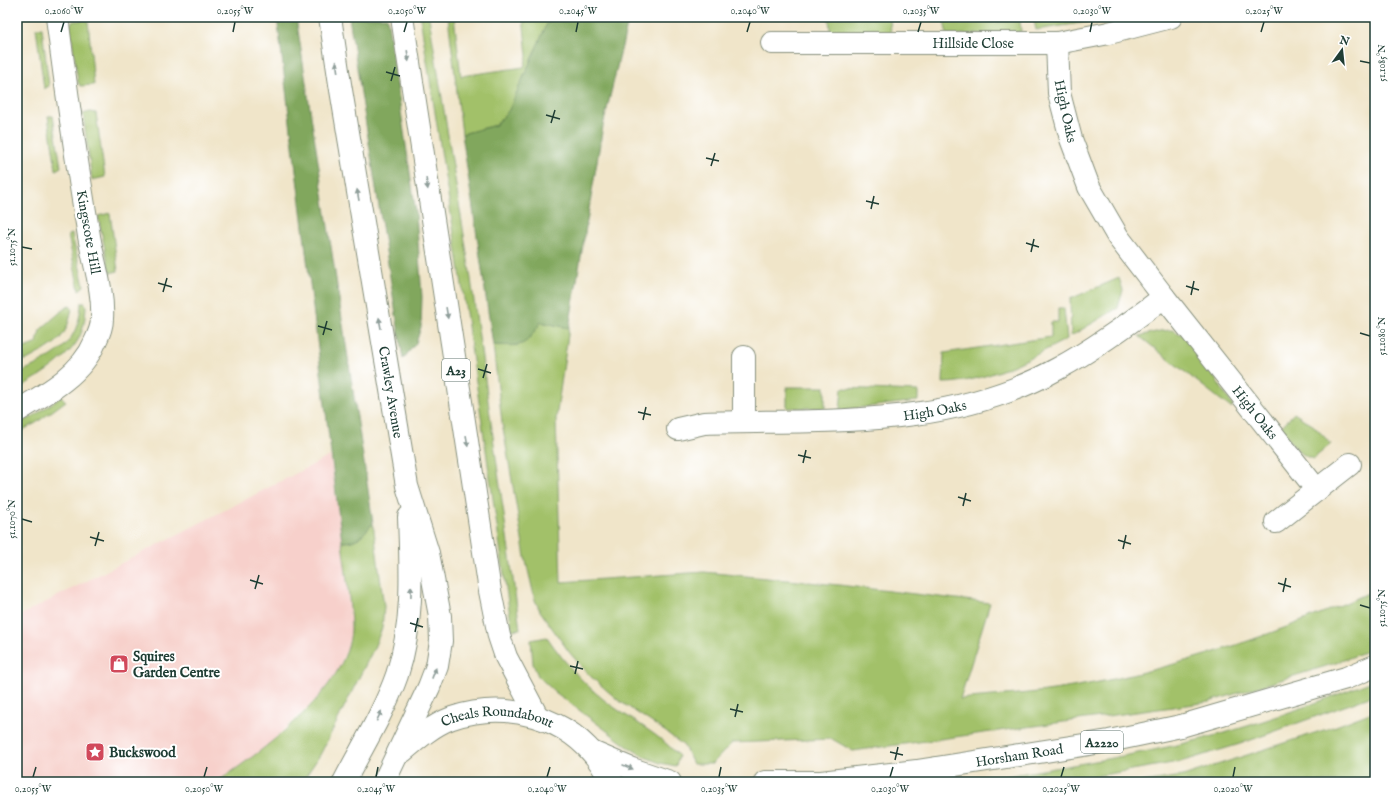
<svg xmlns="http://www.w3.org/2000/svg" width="1392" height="799" viewBox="0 0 1392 799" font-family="'IM FELL English',serif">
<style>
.built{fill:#f7d0cb}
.green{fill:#a2c169;stroke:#607f4e}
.forest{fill:#81a75d;stroke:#507248}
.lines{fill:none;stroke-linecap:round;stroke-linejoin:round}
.street-casing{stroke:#88917e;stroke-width:24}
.primary-casing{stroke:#88917e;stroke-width:24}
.street{stroke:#fff;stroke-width:22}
.primary{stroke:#fff;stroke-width:22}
.oneway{fill:#8f9e9a}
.ticks{fill:none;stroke:#1f3d34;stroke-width:1.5}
.labels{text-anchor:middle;stroke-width:4;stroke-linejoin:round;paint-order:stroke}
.shield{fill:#fff;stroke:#627771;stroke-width:1}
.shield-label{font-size:13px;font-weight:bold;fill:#1f3d34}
.street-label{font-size:14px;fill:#1f3d34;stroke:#fff}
.poi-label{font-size:14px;font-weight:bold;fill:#1f3d34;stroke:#fff;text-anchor:start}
.neatline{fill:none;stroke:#1f3d34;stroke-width:1.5}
.ticks-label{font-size:10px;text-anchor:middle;fill:#1f3d34}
</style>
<rect width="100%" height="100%" fill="#fff"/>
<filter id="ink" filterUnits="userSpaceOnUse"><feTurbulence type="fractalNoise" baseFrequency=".025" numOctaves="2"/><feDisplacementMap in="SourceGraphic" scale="8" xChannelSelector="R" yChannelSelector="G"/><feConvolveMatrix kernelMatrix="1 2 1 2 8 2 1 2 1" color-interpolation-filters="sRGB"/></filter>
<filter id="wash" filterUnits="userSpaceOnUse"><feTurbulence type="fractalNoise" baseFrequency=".012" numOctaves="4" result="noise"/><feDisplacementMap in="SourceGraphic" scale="16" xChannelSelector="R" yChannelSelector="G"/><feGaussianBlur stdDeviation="0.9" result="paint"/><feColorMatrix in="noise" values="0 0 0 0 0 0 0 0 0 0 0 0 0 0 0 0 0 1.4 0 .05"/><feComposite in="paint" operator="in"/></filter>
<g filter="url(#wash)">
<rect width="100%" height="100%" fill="#f0e5c9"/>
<polygon class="built" points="330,456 344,557 351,629 347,648 338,669 326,689 260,752 217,782 17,782 17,617"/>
<g class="green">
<polygon points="420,17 429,17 470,272 520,629 512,630 461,278"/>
<polygon points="448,17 454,17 461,76 524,67 527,56 523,17 550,17 509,110 496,125 462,134"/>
<polygon points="829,17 890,17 891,35 830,32"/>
<polygon points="1051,17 1112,17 1112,18 1036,30 1034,20"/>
<polygon points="88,20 94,85 80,86 78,82 70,25 73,21"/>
<polygon points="944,21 980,23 1020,21 1021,32 947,35"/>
<polygon points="36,28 42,28 49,86 44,89"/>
<polygon points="90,112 96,113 105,177 92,180 83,114"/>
<polygon points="48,116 53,116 61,167 56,170"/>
<polygon points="110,213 118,271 110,273 98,216"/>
<polygon points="72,234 84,286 79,290 68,235"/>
<polygon points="1119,278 1123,290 1118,308 1071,336 1070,299"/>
<path d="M81 303H85L86 307C85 318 84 329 78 340 67 359 36 379 17 389V374C52 357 79 347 81 303Z"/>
<path d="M70 306 72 308C66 343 53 345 25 361L22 349 37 343 40 330 65 308Z"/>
<path d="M1058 308H1064L1067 339C1030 358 985 383 943 383L944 353 1051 337V322H1058Z"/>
<path d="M541 322 569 328 556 419 561 582 704 572 839 585 990 603 960 699C997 695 1035 694 1072 687 1177 669 1278 634 1375 590V648L1336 663 1209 702 853 751 832 739 732 743 712 764H693L684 746 666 732 618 700 589 675 569 652 540 611 535 600 525 557 502 422 493 345C523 346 524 348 541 322Z"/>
<polygon points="1172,330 1183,335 1195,347 1233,406 1231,408 1139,336 1160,331"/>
<rect x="787" y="387" width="38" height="21"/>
<polygon points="842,388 918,391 918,401 840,410"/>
<polygon points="61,397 66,401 36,423 19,432 17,424 32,417"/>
<path d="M1294 413 1314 426 1331 444 1313 459C1298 455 1289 440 1281 427Z"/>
<path d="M373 523 384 607 382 628 374 648 320 755 302 782H217C262 751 349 689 351 629 351 603 345 568 342 542 359 542 362 535 373 523Z"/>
<path d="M547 637C566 665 588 689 615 708 637 723 661 736 679 756L676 766 660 763 645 757 627 746 555 692 538 676 533 664 531 640Z"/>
<path d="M1375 680V695L1240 744 1184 761 1062 782H972C1040 770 1109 760 1177 745 1245 730 1311 705 1375 680Z"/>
<polygon points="1375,711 1375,782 1142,782 1183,776 1336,726"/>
</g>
<g class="forest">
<path d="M277 17H296L363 456 373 523C362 535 359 542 342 542Z"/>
<polygon points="349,17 387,17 416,213 422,297 421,327 416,343 403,359"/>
<path d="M550 17H629L603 126 569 328 541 322C524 348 524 346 493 345L462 134 496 125 509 110Z"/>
</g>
</g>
<g filter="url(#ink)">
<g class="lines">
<defs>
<g id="street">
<path id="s1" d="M772 43H1057L1109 33 1171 17"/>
<path id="s2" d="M1164 297 1317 490"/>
<path d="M17 411C46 394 82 374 95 342 98 336 102 326 102 319 104 289 92 259 88 230 76 159 66 88 57 17"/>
<polyline points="744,422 744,357"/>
<path id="s3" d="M678 429 704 423C826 419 949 430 1059 368 1096 348 1130 323 1164 297L1118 237 1089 187 1071 139 1059 93 1057 43"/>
<polyline points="1276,522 1350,464"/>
</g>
<g id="primary">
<path id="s4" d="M330 17 340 84 407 486 428 553 440 616 441 641 437 666 429 687 384 782"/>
<polyline points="402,17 490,591 499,636 506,657 537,716"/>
<path id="s5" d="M402 752C417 739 433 725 452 718 506 700 568 716 601 764 604 770 609 776 612 782"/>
<polyline points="592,752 632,769 670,782"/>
<path d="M344 782C362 747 384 712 397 675 414 623 411 571 409 517"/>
<polyline points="765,782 817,782"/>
<path id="s6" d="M821 782 917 771 1109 741 1181 726 1346 678 1375 666"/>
</g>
</defs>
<use href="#street" class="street-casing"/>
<use href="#primary" class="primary-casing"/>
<use href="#street" class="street"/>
<use href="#primary" class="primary"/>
</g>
<defs><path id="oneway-solid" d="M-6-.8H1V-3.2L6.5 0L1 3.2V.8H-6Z"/></defs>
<g class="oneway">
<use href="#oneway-solid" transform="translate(408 56) rotate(82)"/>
<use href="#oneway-solid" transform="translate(337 67) rotate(-98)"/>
<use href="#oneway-solid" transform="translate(427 184) rotate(81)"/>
<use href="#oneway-solid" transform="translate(358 195) rotate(-100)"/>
<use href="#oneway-solid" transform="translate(447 313) rotate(81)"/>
<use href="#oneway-solid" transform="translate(380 323) rotate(-100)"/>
<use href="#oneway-solid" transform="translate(467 441) rotate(81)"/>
<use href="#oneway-solid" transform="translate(411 592) rotate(-89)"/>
<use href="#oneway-solid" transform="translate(434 673) rotate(-69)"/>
<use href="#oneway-solid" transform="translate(379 716) rotate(-64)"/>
<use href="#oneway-solid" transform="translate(628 767) rotate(23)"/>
</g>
</g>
<path class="ticks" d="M61 32 64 22M233 32 235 22M404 32 407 22M576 32 578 22M747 32 750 22M918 32 921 22M1090 32 1092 22M1261 32 1264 22M1360 61 1370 63M386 72 400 76M391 81 395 67M546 115 560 119M551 123 555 110M706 158 719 161M711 166 715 153M866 201 879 204M871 209 874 196M1026 243 1039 247M22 247 32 249M1031 252 1034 239M158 283 172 287M1186 286 1199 290M163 292 167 278M1191 295 1194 281M318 326 332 330M1360 333 1370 336M323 335 327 321M478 369 491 373M483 378 487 364M638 412 651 415M643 420 646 407M798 455 811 458M803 463 806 450M958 497 971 501M963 506 966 493M22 519 32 522M90 537 104 541M1118 540 1131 544M95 546 99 532M1123 549 1126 535M250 580 263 584M1278 583 1291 587M255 589 259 575M1283 592 1286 578M1360 605 1370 608M410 623 423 627M415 632 418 618M570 666 583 669M575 674 578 661M730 709 743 712M735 717 738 704M890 752 903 755M895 760 898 747M33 777 36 767M204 777 207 767M376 777 378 767M547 777 550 767M719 777 721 767M890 777 893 767M1061 777 1064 767M1233 777 1235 767"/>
<defs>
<symbol id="shop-square" viewBox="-11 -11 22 22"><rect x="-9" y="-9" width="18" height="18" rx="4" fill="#d1495b" stroke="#fff"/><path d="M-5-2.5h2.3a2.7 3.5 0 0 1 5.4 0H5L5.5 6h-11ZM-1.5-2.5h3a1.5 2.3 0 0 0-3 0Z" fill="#fff"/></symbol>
<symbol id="sight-square" viewBox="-11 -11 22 22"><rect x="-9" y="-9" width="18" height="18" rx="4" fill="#d1495b" stroke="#fff"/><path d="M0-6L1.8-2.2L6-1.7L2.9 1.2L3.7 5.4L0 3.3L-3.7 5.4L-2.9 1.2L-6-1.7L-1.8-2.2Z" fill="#fff"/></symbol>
</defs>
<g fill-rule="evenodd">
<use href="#shop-square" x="108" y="653" width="22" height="22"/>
<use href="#sight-square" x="84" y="741" width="22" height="22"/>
</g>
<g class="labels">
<g class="shield">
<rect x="442" y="359" width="28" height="22" rx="3"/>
<rect x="1081" y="731" width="42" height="22" rx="3"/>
</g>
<g class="shield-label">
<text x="456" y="375">A23</text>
<text x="1102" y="747">A2220</text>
</g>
<g class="street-label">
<text dy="5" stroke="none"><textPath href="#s1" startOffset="201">Hillside Close</textPath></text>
<text transform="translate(1066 111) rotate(78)" y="5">High Oaks</text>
<text transform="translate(89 232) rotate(80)" y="5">Kingscote Hill</text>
<text dy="5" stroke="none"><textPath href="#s4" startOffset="380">Crawley Avenue</textPath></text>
<text dy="5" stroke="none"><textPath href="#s3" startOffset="258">High Oaks</textPath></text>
<text dy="5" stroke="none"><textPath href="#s2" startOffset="147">High Oaks</textPath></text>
<text dy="5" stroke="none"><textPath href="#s5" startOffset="107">Cheals Roundabout</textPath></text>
<text dy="5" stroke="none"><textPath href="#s6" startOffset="200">Horsham Road</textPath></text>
</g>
<g class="poi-label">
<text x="133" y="661">Squires<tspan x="133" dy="16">Garden Centre</tspan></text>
<text x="109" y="757">Buckswood</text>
</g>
</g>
<rect width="1392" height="799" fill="none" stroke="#fff" stroke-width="44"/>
<g transform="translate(1342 50) rotate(15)" stroke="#ffffff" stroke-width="3" paint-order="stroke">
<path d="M0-3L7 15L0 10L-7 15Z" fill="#1f3d34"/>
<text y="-6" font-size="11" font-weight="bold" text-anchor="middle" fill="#1f3d34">N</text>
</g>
<rect x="22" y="22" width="1348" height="755" class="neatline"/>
<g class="ticks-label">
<text x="64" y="14">0.2060°W</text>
<text x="235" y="14">0.2055°W</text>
<text x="407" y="14">0.2050°W</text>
<text x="578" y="14">0.2045°W</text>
<text x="750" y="14">0.2040°W</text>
<text x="921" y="14">0.2035°W</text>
<text x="1092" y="14">0.2030°W</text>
<text x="1264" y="14">0.2025°W</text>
<text transform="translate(1381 63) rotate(-90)" y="4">51.1085°N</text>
<text transform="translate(11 247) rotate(-90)" y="4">51.1075°N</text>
<text transform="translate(1381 336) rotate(-90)" y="4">51.1080°N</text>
<text transform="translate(11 519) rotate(-90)" y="4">51.1070°N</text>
<text transform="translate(1381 608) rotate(-90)" y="4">51.1075°N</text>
<text x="33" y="792">0.2055°W</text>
<text x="204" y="792">0.2050°W</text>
<text x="376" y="792">0.2045°W</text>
<text x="547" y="792">0.2040°W</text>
<text x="719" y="792">0.2035°W</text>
<text x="890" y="792">0.2030°W</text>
<text x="1061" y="792">0.2025°W</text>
<text x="1233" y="792">0.2020°W</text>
</g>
</svg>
